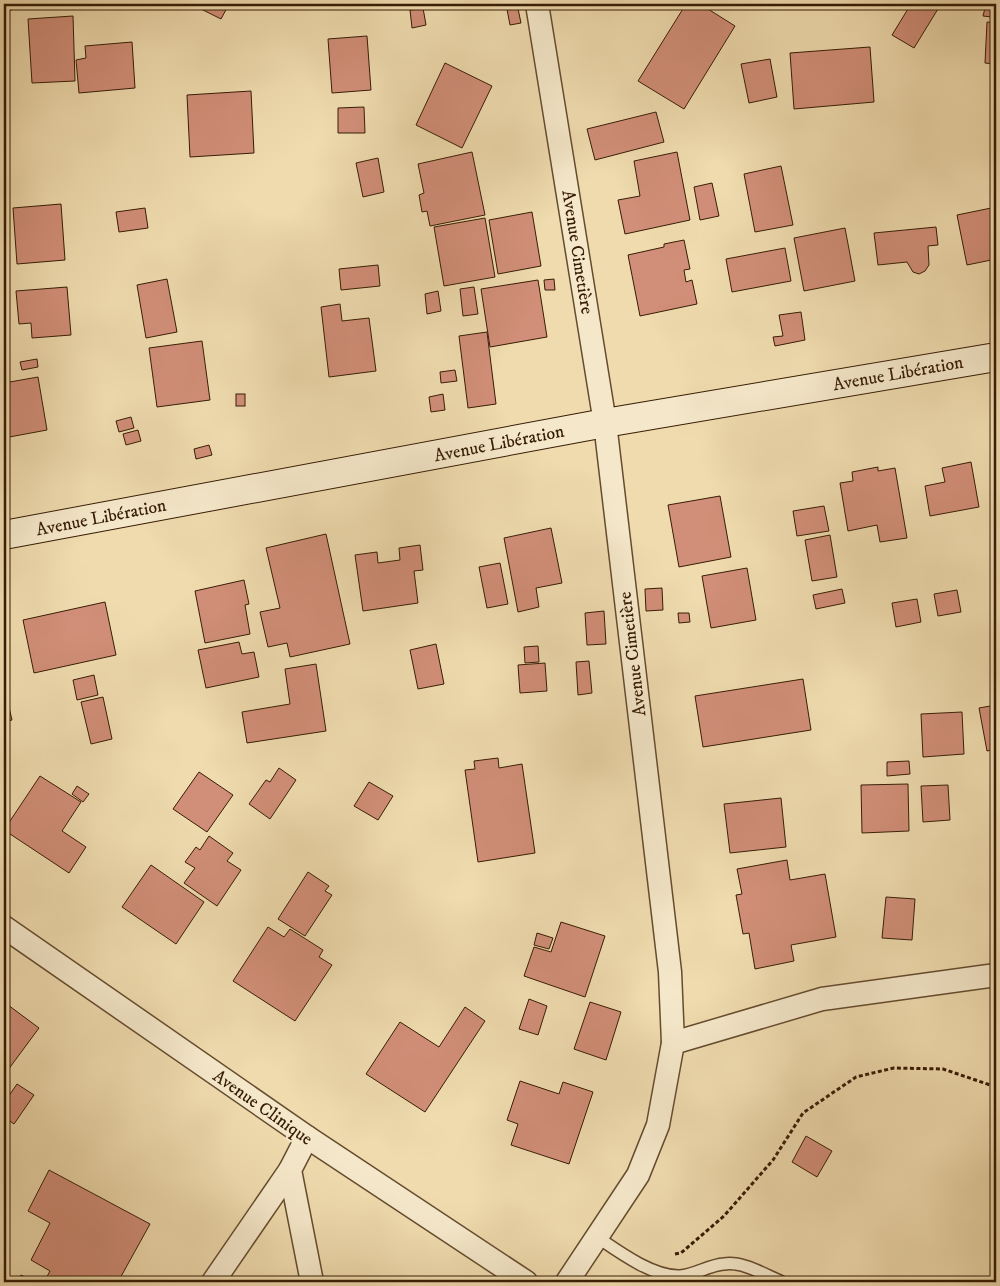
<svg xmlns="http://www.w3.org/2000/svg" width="1000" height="1286" viewBox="0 0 1000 1286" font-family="'IM FELL DW Pica',serif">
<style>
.building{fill:#d18e78;stroke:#371c05}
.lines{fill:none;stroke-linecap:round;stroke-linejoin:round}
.lane-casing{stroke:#654c2f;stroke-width:14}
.street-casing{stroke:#654c2f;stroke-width:25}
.secondary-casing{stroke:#371c05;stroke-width:30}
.path{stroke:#371c05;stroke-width:3;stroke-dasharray:4 2.5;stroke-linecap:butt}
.lane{stroke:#f5e8ca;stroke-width:11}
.street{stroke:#f5e8ca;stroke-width:22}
.secondary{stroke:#f5e8ca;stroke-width:28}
.labels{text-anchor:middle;stroke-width:4;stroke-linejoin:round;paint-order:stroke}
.street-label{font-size:18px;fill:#371c05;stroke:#f5e8ca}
</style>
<rect width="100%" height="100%" fill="#efdbae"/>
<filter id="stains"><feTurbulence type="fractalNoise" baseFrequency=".004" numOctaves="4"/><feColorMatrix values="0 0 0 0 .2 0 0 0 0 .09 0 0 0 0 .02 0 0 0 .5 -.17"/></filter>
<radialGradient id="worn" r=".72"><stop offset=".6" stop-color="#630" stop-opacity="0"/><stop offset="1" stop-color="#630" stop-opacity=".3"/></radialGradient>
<g class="building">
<polygon points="4,4 48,4 4,11"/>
<polygon points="191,4 229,4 221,19"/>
<polygon points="328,4 358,4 358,7 328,6"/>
<polygon points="506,4 517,4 521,23 510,25"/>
<polygon points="686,4 700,4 735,26 684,109 638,81"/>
<polygon points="911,4 941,4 914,48 892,35"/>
<polygon points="986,4 995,4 992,17 983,16"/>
<polygon points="423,8 426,25 412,28 410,10"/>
<polygon points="73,16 75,81 32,83 28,19"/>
<polygon points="987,22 996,23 996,64 985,63"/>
<polygon points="367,36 371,90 332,93 328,39"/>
<polygon points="132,42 135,88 79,93 76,60 86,58 85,46"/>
<polygon points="870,47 874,102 794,109 790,53"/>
<polygon points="770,59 777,97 749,103 741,64"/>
<polygon points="445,63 492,86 462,148 416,125"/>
<polygon points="251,91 254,153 190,157 187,95"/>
<polygon points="364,107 365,133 338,133 338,108"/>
<polygon points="656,112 664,142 595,160 587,129"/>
<polygon points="472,152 485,215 430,226 427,211 422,212 419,195 424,193 418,164"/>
<polygon points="677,152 690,220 625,234 618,200 640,196 634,161"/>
<polygon points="378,158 384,192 363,197 356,163"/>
<polygon points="781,166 793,225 755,232 744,174"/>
<polygon points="712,183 719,216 700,220 694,187"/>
<polygon points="61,204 65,260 17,264 13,208"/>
<polygon points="996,207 996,259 967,265 957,215"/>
<polygon points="145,208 148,228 119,232 116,212"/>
<polygon points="532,212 541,266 498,274 489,220"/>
<polygon points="485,218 495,277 444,286 434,227"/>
<polygon points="936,227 938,245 928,246 929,265 925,271 919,274 913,272 907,262 878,265 874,233"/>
<polygon points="845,228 855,281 804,291 794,238"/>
<polygon points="684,240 690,269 684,270 686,282 692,280 697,304 640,316 628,255 664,247 664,244"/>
<polygon points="785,248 791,281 732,292 726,259"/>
<polygon points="378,265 380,286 341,290 339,269"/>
<polygon points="167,279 177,332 146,338 137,285"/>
<polygon points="554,279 555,290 545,290 544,280"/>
<polygon points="538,280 547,337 490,347 481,289"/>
<polygon points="67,287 71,335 32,338 31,323 19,324 16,291"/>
<polygon points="474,287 478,314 463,316 460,289"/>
<polygon points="438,291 441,311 427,314 425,294"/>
<polygon points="340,304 342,321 369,318 376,371 329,377 321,307"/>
<polygon points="801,312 805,340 775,346 773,337 783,336 779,315"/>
<polygon points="487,332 496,404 468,408 459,336"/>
<polygon points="202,341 210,400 157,407 149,348"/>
<polygon points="37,359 38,367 22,370 20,362"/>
<polygon points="455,370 457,381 441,383 440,372"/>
<polygon points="38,377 47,430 4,438 4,383"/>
<rect x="236" y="394" width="9" height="12"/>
<polygon points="443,394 445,410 431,412 429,397"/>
<polygon points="131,417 134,428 119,432 116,421"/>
<polygon points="138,430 141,441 126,445 123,434"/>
<polygon points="209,445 212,455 196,459 194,449"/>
<polygon points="971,462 979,507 930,516 925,486 945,482 942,468"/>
<polygon points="878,467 878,471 895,468 907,538 880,542 877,525 848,531 840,483 853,481 852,472"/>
<polygon points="720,496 731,557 679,567 668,505"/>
<polygon points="824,506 829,531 797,536 793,511"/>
<polygon points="551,528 562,583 536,588 539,607 518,612 504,538"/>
<polygon points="326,534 350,644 290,657 287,643 268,647 260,612 280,608 266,548"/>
<polygon points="830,535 837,577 812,581 805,540"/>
<polygon points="420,545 423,570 414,571 418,603 363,611 355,555 377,552 378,563 400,560 399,548"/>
<polygon points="500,563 508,604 487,608 479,567"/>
<polygon points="747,568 756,620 711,628 702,576"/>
<polygon points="244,580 249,604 245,605 250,634 205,643 195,591"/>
<polygon points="662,588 663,610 646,611 645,589"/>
<polygon points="842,589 845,603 816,609 813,595"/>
<polygon points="957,590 961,612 938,616 934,594"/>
<polygon points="917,599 921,622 896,627 892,603"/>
<polygon points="105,602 116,655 34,673 23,620"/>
<polygon points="604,611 606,644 587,645 585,613"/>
<polygon points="678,613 689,613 690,622 679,623"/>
<polygon points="239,642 242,654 254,652 259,677 206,688 198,650"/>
<polygon points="436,644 444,684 418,689 410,650"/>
<polygon points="538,646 539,662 525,663 524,647"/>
<polygon points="589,661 592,693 578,695 576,662"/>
<polygon points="545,663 547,691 520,693 518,665"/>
<polygon points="316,664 326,731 247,743 242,712 290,704 285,669"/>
<polygon points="94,675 98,695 77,700 73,680"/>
<polygon points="803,679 811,730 703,747 695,696"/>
<polygon points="103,697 112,739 91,744 81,702"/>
<polygon points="7,699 12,720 4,722 4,700"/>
<polygon points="996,705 996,749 987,751 979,708"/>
<polygon points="962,712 964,754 923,757 921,714"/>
<polygon points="498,758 499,768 522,764 535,853 478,862 465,770 475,769 474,761"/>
<polygon points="909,761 910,774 887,776 887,762"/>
<polygon points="279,768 296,780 270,819 249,804 266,780 270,782"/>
<polygon points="199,772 233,795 207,832 173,809"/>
<polygon points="40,776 81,802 62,831 86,847 69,873 4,830"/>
<polygon points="369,782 393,796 378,820 354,806"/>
<polygon points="908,784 909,831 862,833 861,785"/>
<polygon points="948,785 950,820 923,822 921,786"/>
<polygon points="77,786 89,794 83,802 72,794"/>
<polygon points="781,798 786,847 730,853 724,804"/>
<polygon points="209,836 233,853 227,861 241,870 217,906 184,883 195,868 185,862 196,847 200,850"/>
<polygon points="787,860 790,880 825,874 836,937 791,945 794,961 755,969 749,933 743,934 736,895 742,894 737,869"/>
<polygon points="151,865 204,902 176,944 122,907"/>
<polygon points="308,872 329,886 325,891 332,895 305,936 278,919"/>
<polygon points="886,897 915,899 912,940 882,938"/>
<polygon points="561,922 605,936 585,997 524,976 534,947 551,952"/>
<polygon points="268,927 284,937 290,929 323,950 319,957 332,965 295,1021 233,981"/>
<polygon points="537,933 553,938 549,949 534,945"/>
<polygon points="529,999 547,1006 538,1035 519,1029"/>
<polygon points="4,1002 39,1028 5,1074 4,1073"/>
<polygon points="590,1002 621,1012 606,1060 574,1049"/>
<polygon points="465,1007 485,1021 425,1112 366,1074 400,1022 439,1047"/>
<polygon points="520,1081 559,1094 563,1082 593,1092 569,1164 511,1145 518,1124 507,1120"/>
<polygon points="17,1084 34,1095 14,1124 4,1117 4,1103"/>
<polygon points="806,1136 832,1151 817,1177 792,1162"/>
<polygon points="49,1170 150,1224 118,1282 44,1282 50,1271 31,1260 50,1223 28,1211"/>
<polygon points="21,1275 35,1282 17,1282"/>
</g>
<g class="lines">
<defs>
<path id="lane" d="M597 1237C619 1252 653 1277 680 1276 695 1275 709 1265 724 1264 743 1261 765 1275 782 1282"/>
<g id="street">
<polyline points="537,4 605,423 670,972 673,1043 658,1125 638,1175 567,1282"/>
<polyline points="4,927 307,1137 526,1282"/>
<polyline points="673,1043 822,999 996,975"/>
<polyline points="307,1137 290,1170 312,1282"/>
<polyline points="213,1282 290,1170"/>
</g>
<polyline id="secondary" points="4,535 605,423 996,357"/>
</defs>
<use href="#lane" class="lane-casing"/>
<use href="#street" class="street-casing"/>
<use href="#secondary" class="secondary-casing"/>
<polyline class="path" points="675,1254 681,1253 724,1216 773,1160 803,1113 856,1077 894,1068 943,1069 996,1087"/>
<use href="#lane" class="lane"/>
<use href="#street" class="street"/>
<use href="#secondary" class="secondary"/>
</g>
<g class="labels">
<g class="street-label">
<text transform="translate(578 252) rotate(81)" y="6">Avenue Cimetière</text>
<text transform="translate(898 373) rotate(-10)" y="6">Avenue Libération</text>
<text transform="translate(499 443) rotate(-11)" y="6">Avenue Libération</text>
<text transform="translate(101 517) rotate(-11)" y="6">Avenue Libération</text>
<text transform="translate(632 654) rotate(-97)" y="6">Avenue Cimetière</text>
<text transform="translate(263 1107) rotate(35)" y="6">Avenue Clinique</text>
</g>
</g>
<rect width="1000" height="1286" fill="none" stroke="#efdbae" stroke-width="20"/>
<rect x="5" y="5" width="990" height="1276" fill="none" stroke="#371c05" stroke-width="2.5"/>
<rect x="10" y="10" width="980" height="1266" fill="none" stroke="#371c05"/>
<rect width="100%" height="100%" filter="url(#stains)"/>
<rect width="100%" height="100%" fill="url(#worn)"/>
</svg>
